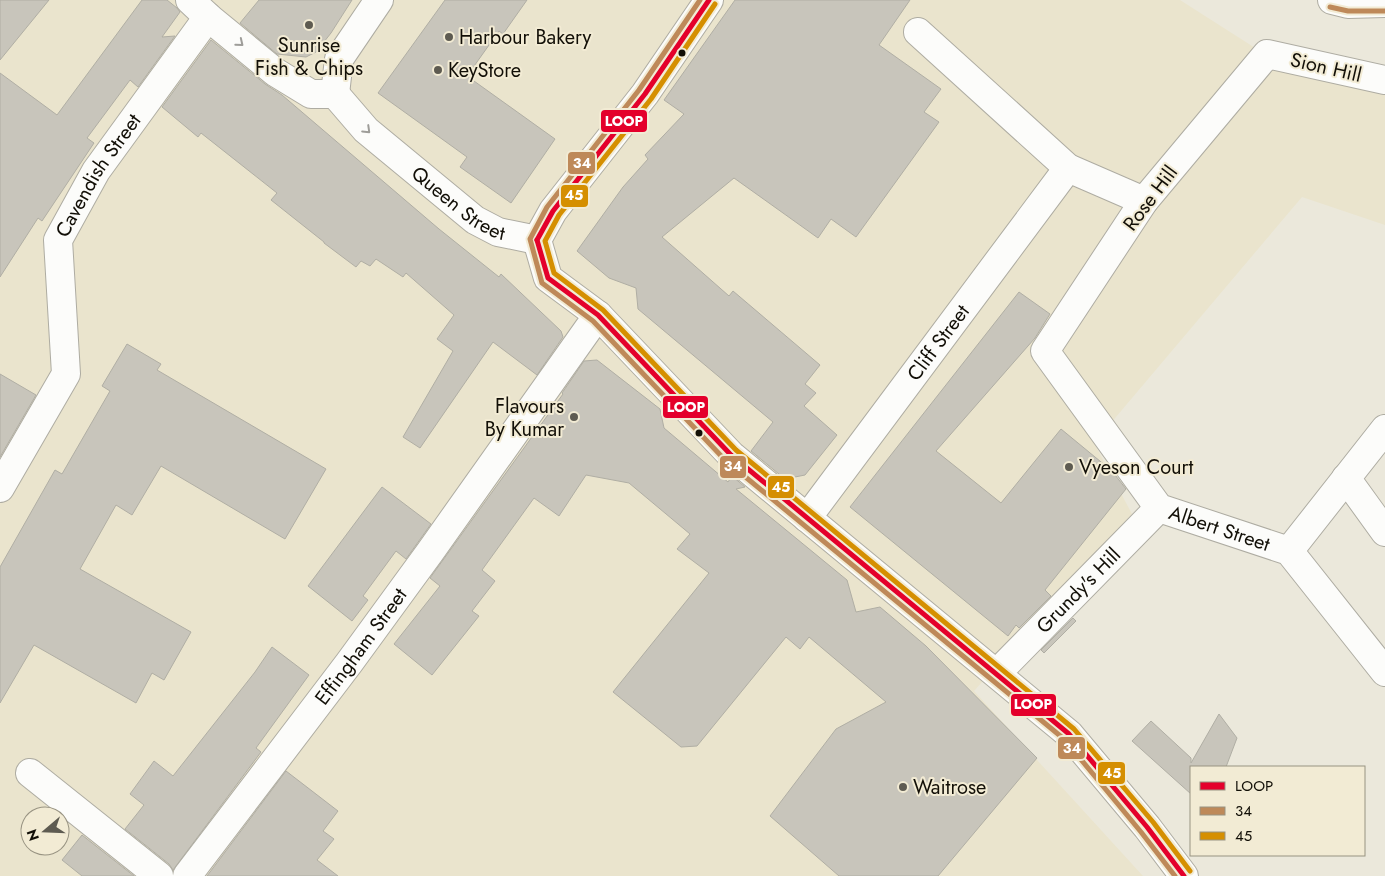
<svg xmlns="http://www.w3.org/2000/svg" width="1385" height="876" viewBox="0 0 1385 876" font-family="Jost,sans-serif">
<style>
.built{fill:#eae4cd;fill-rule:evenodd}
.building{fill:#c8c5bb;stroke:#b0aea4}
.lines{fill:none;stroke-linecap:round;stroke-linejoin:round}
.street-casing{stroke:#aeaca2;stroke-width:30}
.secondary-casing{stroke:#aeaca2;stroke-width:30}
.street{stroke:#fcfcfa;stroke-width:28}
.secondary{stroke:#fcfcfa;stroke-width:28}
.bus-1-casing{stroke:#f2ebd4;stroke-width:9}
.bus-2-casing{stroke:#f2ebd4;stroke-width:9}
.bus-3-casing{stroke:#f2ebd4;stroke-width:9}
.bus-1{stroke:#e4002b;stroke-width:5}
.bus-2{stroke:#be8959;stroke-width:5}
.bus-3{stroke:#d58f01;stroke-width:5}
.oneway{stroke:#9e9d99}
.poi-dot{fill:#5e5b51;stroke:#f2ebd4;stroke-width:2}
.bus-dot{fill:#120f07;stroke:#f2ebd4;stroke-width:2}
.labels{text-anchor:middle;stroke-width:4;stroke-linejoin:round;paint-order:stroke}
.poi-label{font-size:20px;fill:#120f07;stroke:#f2ebd4;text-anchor:start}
.street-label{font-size:20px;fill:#120f07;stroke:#f2ebd4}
.line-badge{stroke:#f2ebd4;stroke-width:2}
.badge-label{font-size:14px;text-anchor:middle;font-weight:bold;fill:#fff}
</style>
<rect width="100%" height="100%" fill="#ebe8db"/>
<path class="built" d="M0 0H1180L1263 53 1385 92V225L1302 197 1094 443 1132 514 974 691 1143 876H0ZM30 816H60V846H30Z"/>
<g class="building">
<polygon points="0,0 49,0 0,60"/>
<polygon points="142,0 167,0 177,8 180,12 162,37 175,36 138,87 130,80 87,138 94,143 42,221 38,218 0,277 0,73 57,115"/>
<polygon points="259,0 352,0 331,33 316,52 306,57 277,54 240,23"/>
<polygon points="445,0 527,0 503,34 499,31 467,76 555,139 511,203 460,167 467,157 378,93"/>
<polygon points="735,0 910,0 879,45 941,89 924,112 939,122 856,237 831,219 818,238 734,178 662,237 729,296 733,291 820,365 805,384 816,393 804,406 837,435 805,475 785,479 751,451 773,422 638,309 636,288 609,278 577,251 623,187 648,159 645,155 684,114 664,100"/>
<polygon points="211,40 265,84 282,95 439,229 499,277 501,274 561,331 563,337 537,375 493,342 420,448 403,437 453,351 437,339 454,315 406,273 403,277 376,259 370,266 361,261 356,267 324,243 324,242 271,200 277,193 201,133 198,137 162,107"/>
<polygon points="1019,292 1050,314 1035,338 936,451 1001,503 1061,429 1112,471 1126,489 1045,590 1051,596 1019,628 1016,625 1008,636 850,507"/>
<polygon points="127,344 161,364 157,370 326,469 285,539 161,466 132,515 116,505 80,569 191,632 164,680 152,673 136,703 34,645 0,703 0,567 55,470 62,474 110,391 102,386"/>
<polygon points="597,360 660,409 664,428 728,482 732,476 745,487 736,489 847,580 856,612 880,607 926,646 1037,758 938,876 839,876 770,816 836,729 886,702 809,637 800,649 786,637 697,746 681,747 613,692 709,573 677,549 690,534 629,483 586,475 559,516 534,498 482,570 495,581 472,611 479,616 432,675 394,644 440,586 430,578 563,394 562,393 584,361"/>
<polygon points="0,374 36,395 0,457"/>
<polygon points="382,487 431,524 406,559 396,551 363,596 368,600 352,621 308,586"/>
<polygon points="1073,618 1076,621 1044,653 1041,650"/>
<polygon points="272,647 309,675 256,748 261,752 173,870 169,864 125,829 144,805 130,794 154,761 173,776 255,672"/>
<polygon points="1219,714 1237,738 1226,767 1191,767 1191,794 1132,741 1151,721 1191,758 1191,763"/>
<polygon points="286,771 338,811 323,831 334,839 317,860 338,876 207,876"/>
<polygon points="82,835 134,876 82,876 62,860"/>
</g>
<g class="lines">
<defs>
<g id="street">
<polyline points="190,0 208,17 275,72 311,94 335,94"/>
<polyline points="918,32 1068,168 1144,201"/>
<path id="s1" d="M1385 80 1267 54 1144 201 1045 351 1159 508 1289 551 1385 672"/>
<path id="s2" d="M335 94 366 130 475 220 498 232 537 240"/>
<polyline points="335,94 339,59 379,0"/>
<polyline points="537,240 553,211 645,94 709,0"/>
<polyline points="1346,478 1385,532"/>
<path id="s3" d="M0 488 66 374 58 240 96 171 208 17"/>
<path id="s4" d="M807 518 1068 168"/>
<polyline points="1289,551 1385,429"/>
<path id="s5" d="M997 673 1159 508"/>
<polyline points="30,773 159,876"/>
<path id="s6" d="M187 876 349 663 430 552 598 315 548 278 537 240"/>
</g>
<g id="secondary">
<polyline points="1332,0 1348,4 1385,3"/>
<polyline points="598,315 731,455 1069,734 1147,827 1184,876"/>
</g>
</defs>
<use href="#street" class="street-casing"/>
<use href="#secondary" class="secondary-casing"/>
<use href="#street" class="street"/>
<use href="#secondary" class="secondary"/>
<defs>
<g id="bus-1">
<polyline points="537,240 548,278 598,315 731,455 1069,734 1147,827 1184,876"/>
<polyline points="537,240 553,211 645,94 709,0"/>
</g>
<g id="bus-2">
<polyline points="700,0 639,90 547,207 530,239 542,283 593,321 726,461 1064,739 1141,832 1175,876"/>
<polyline points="1330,7 1348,11 1385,11"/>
</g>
<polyline id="bus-3" points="715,4 651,99 559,215 545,241 554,273 603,310 736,450 1074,729 1153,822 1190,871"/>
</defs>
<use href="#bus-1" class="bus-1-casing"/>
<use href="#bus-2" class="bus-2-casing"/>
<use href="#bus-3" class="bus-3-casing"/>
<use href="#bus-1" class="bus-1"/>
<use href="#bus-2" class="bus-2"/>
<use href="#bus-3" class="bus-3"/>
</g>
<defs><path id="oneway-chevron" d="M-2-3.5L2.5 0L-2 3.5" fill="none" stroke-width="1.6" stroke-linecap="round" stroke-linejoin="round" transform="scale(1.25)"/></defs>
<g class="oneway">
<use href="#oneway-chevron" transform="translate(240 43) rotate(39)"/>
<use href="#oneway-chevron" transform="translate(367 130) rotate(44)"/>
</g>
<g class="poi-dot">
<circle cx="309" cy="25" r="5"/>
<circle cx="449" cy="37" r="5"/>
<circle cx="438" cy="70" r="5"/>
<circle cx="574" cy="417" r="5"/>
<circle cx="1069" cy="467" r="5"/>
<circle cx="903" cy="787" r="5"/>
</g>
<g class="bus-dot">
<circle cx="682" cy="53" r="4.5"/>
<circle cx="699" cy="433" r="4.5"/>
</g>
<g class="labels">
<g class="poi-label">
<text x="459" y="44">Harbour Bakery</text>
<text x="309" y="52" text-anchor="middle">Sunrise<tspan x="309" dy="23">Fish &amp; Chips</tspan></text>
<text x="448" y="77">KeyStore</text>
<text x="564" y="413" text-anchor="end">Flavours<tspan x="564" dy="23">By Kumar</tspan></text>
<text x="1079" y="474">Vyeson Court</text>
<text x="913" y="794">Waitrose</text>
</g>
<g class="street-label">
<text transform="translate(1326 67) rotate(13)" y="7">Sion Hill</text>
<text dy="7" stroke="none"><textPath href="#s3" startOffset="342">Cavendish Street</textPath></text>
<text transform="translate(1150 198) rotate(-53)" y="7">Rose Hill</text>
<text dy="7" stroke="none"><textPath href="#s2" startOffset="166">Queen Street</textPath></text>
<text dy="7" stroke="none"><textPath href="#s4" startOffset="219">Cliff Street</textPath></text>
<text dy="7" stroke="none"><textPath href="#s1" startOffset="750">Albert Street</textPath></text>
<text dy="7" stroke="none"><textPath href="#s5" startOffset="116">Grundy's Hill</textPath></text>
<text dy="7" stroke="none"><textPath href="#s6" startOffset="288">Effingham Street</textPath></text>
</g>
</g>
<g class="line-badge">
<rect x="600" y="109" width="48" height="24" rx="5" fill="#e4002b"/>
<rect x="567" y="151" width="29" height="24" rx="5" fill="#be8959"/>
<rect x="560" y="184" width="29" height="24" rx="5" fill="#d58f01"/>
<rect x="662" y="395" width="47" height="24" rx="5" fill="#e4002b"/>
<rect x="719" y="455" width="28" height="24" rx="5" fill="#be8959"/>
<rect x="767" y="475" width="28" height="24" rx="5" fill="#d58f01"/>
<rect x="1010" y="693" width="47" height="24" rx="5" fill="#e4002b"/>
<rect x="1057" y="736" width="29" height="24" rx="5" fill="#be8959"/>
<rect x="1097" y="761" width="29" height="24" rx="5" fill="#d58f01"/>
</g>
<g class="badge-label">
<text x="624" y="126">LOOP</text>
<text x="582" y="168">34</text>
<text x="574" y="200">45</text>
<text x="686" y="412">LOOP</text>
<text x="733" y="471">34</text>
<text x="781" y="492">45</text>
<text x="1033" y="709">LOOP</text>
<text x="1072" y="753">34</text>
<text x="1112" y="778">45</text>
</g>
<rect x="1190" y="766" width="175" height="90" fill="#f2ebd4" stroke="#989382"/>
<rect x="1200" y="782" width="25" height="8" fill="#e4002b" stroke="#989382"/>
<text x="1235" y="791" font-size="15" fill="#120f07">LOOP</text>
<rect x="1200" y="807" width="25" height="8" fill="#be8959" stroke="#989382"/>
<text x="1235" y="816" font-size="15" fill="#120f07">34</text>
<rect x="1200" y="832" width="25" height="8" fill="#d58f01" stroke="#989382"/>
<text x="1235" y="841" font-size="15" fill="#120f07">45</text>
<g transform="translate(45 831) rotate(251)"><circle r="24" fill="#f2ebd4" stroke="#989382"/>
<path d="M0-4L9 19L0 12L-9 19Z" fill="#5e5b51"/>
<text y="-8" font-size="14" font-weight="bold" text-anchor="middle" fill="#120f07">N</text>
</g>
</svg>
